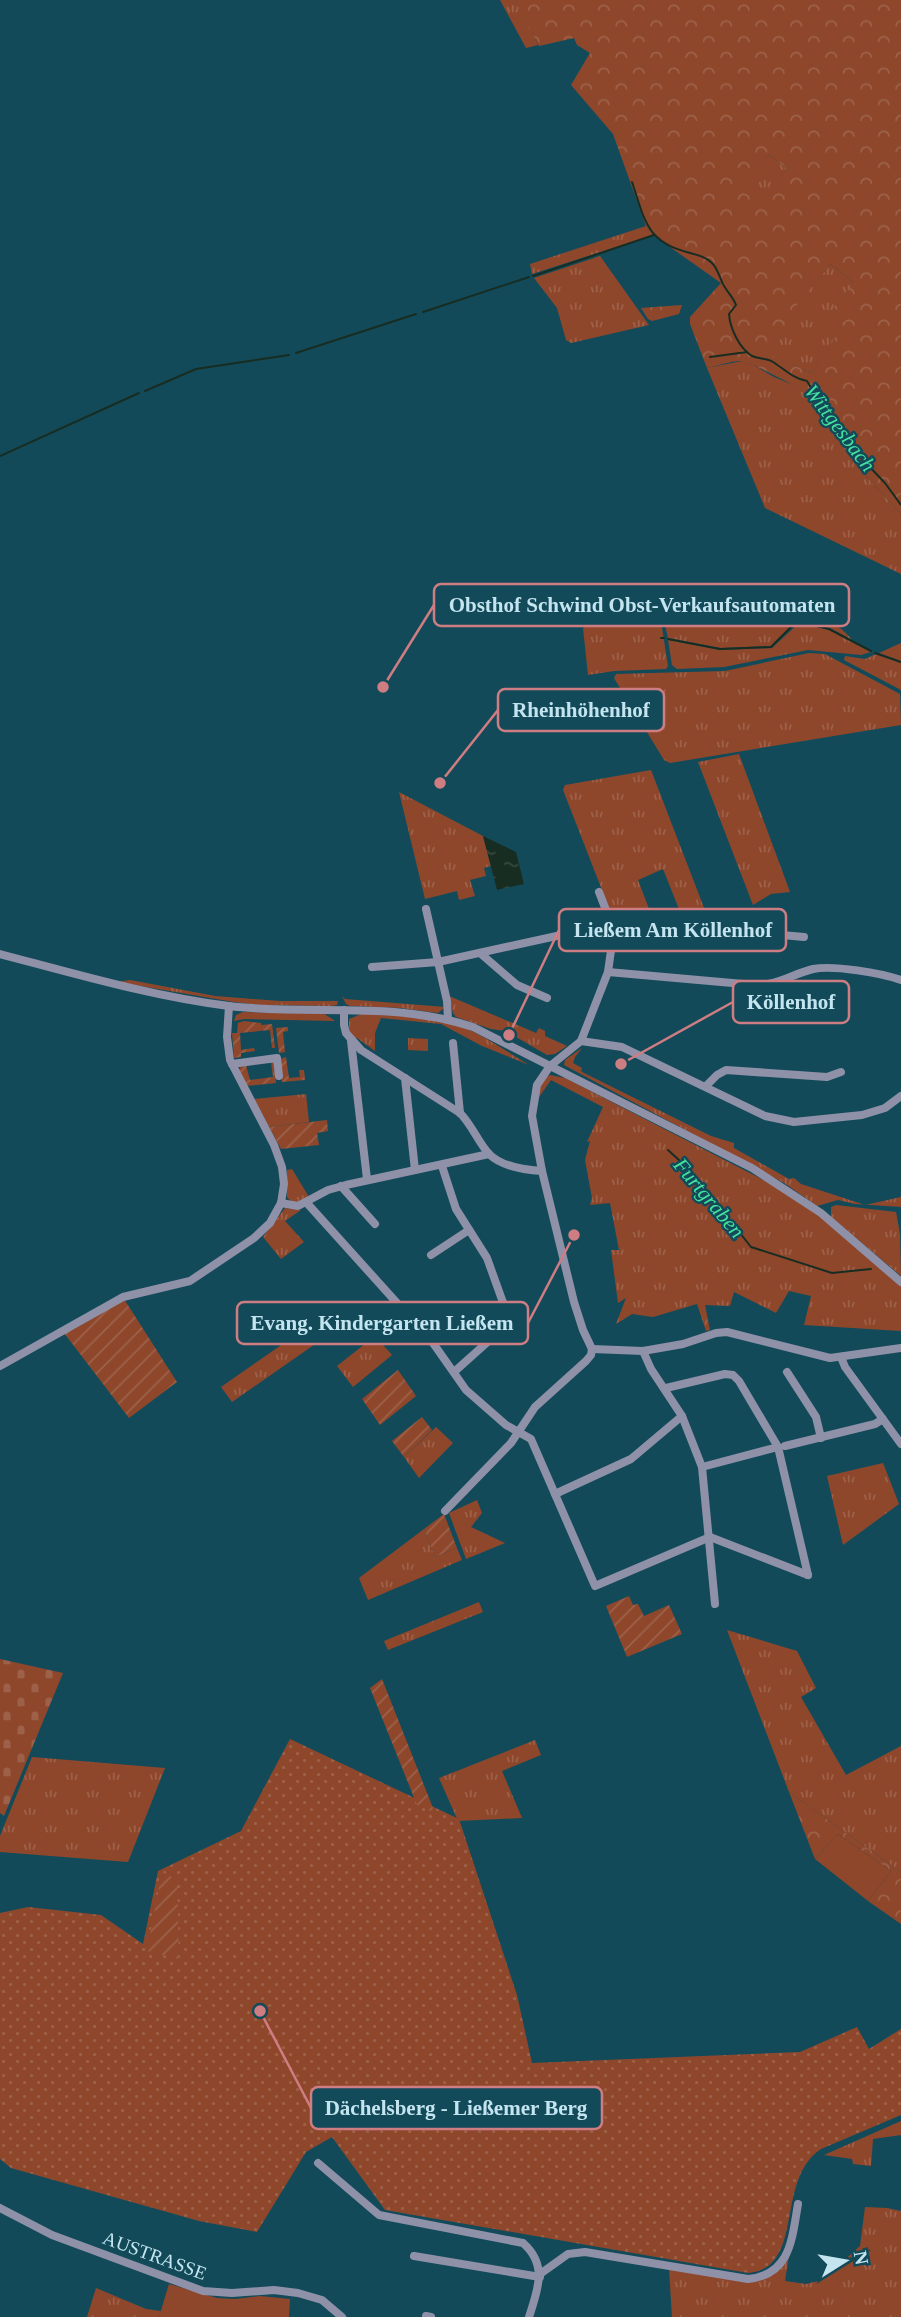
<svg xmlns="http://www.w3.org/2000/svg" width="901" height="2317" viewBox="0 0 901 2317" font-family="'Times New Roman',serif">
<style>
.grass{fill:url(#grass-tufts)}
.forest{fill:url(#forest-crowns);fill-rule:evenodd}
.cemetery{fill:url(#cemetery-stones)}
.park{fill:url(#park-dots)}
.garden{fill:url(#garden-furrows)}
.pitch{fill:#8f472b}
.water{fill:url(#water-ripples)}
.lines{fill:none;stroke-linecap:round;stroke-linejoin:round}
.stream{stroke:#182d22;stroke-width:2}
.minor{stroke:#8f91a8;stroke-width:8}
.labels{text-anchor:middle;stroke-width:5;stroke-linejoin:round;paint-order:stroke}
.street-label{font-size:19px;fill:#c4e5f0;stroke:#134a59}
.water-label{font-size:21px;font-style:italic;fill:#45e1a0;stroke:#134a59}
.leader{fill:none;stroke:#ce7d82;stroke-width:2.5}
.callout-dot{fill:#ce7d82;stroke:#134a59;stroke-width:2.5}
.callout{fill:#134a59;stroke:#ce7d82;stroke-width:2.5}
.callout-label{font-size:21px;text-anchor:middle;font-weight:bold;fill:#c4e5f0}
</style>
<defs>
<pattern id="grass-tufts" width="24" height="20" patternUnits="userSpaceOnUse" patternTransform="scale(1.75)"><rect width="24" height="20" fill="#8f472b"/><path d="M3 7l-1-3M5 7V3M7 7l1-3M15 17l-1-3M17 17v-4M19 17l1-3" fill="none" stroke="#9d614a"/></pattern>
<pattern id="forest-crowns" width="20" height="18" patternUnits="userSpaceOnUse" patternTransform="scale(1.75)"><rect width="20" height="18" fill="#8f472b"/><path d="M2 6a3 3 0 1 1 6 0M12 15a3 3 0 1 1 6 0" fill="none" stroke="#9d614a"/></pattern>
<pattern id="cemetery-stones" width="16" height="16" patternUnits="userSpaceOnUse" patternTransform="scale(1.75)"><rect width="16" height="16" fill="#8f472b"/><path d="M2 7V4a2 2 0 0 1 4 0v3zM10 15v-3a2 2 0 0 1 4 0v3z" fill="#9d614a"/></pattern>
<pattern id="park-dots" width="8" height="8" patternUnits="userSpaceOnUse" patternTransform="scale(1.75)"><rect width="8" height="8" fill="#8f472b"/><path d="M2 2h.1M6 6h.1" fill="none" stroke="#9d614a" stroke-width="1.8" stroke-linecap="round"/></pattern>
<pattern id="garden-furrows" width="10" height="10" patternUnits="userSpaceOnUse" patternTransform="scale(1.75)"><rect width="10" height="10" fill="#8f472b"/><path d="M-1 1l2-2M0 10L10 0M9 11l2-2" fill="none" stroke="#9d614a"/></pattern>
<pattern id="water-ripples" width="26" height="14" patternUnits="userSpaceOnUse" patternTransform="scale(1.75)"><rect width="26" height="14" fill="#182d22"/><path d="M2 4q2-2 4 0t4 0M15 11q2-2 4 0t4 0" fill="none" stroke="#384b42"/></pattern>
</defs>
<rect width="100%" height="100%" fill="#134a59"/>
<g class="grass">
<polygon points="500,0 516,0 538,45 526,48"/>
<polygon points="769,155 787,168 762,205 743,192"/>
<polygon points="646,226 653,235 532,274 530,264"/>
<polygon points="600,256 649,325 571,343 566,340 557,308 534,278"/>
<polygon points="831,264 854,283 847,320 812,373 765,353 791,326 784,319"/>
<path d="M742 361C754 364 763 371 774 377 786 382 796 385 806 393L855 464 901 514V574L765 508 707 368Z"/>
<polygon points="656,590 668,666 666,669 614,671 588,675 583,628 622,604"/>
<path d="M761 616C798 616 826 608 852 640L830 628 797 620 771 646 721 648 668 638 665 625 709 618Z"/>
<polygon points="799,623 829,630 871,652 861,655 808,650 724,667 677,669 672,665 668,640 720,650 772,648"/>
<polygon points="901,643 901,661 879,653"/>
<polygon points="809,653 825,654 900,694 901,725 670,763 664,760 614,678 616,674 725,671"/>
<polygon points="876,654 901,663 901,690 844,660 845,656 865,659"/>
<polygon points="739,754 790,892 771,894 753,905 698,762"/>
<polygon points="651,770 711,926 685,924 663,869 638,880 654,922 617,918 611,913 563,790 565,785"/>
<polygon points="399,792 483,836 491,866 484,868 486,876 470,880 475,896 459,900 457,891 425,899"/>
<polygon points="130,980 215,996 280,1001 338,1001 337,1005 331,1006 259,1005 234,1002 117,982"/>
<polygon points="342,996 345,999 445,1007 438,1013 400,1008 350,1006 346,1004"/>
<polygon points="449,996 536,1033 539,1028 545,1031 545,1036 567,1046 555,1054 547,1055 506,1031 491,1029 456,1017 453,1013"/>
<polygon points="243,1012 323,1013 335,1021 244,1019 234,1021 236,1015"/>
<path d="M364 1013C389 1015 416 1015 441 1020 474 1027 500 1048 529 1065L482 1046 441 1024 381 1018 375 1033V1051L357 1038H353L349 1030V1019Z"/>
<polygon points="408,1038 428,1039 428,1051 408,1050"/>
<polygon points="582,1048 575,1057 573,1063 582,1068 581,1071 584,1073 711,1136 734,1143 734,1148 789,1179 794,1178 801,1184 865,1205 901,1197 901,1207 855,1204 838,1200 817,1206 784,1183 564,1065 565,1060"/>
<path d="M550 1075 565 1078 781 1189 826 1221 901 1286V1331L804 1325 811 1296 789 1291 776 1313 734 1292 730 1306 705 1305 710 1330 706 1331 697 1304 653 1317 632 1314 616 1324 626 1298 618 1303 611 1250H619L610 1203 590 1205 592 1198 585 1160 590 1141 587 1142 603 1107 551 1080 537 1100C538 1091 540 1079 550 1075Z"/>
<polygon points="306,1094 309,1122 269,1127 254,1099"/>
<path d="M292 1169 309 1197C301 1202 293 1206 287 1197V1170Z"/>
<polygon points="836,1205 896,1212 900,1234 901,1276 831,1217 831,1207"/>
<polygon points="285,1208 301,1210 285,1221 304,1242 281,1259 263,1237"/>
<polygon points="337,1306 348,1321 232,1402 221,1387"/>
<polygon points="375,1336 392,1355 353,1387 337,1366"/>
<polygon points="436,1427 453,1443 419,1478 404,1457"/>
<polygon points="883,1463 899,1504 843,1545 827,1476"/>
<polygon points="477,1500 482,1513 471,1527 505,1543 466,1559 449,1513"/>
<polygon points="424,1529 435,1557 457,1548 462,1560 368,1600 359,1578"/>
<polygon points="479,1602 483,1612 388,1650 384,1641"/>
<polygon points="727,1630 797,1651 816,1688 801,1697 846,1775 901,1746 901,1872 789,1792"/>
<polygon points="535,1740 541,1755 502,1771 522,1818 458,1821 439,1778"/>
<polygon points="32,1757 165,1768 128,1862 0,1852 0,1836"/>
<polygon points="901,2121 901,2135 873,2139 871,2166 853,2164 852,2159 824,2155"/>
<polygon points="865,2207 887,2208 901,2211 901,2317 672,2317 669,2269 759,2280 789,2255 785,2281 806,2284 822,2280 860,2246"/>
<polygon points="96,2288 146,2309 161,2311 159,2317 87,2317"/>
</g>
<g class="forest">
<path d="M516 0H901V514L855 464 806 393C799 387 748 361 741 361 730 361 718 366 707 368L690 324V317L721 283 653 235 646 226 613 134 571 85 590 53 577 45 574 38 539 46 524 19ZM769 155 787 168 761 204 744 192ZM831 264 854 283 834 307 846 320 812 373 766 353 792 326 785 319Z"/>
<polygon points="682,305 679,314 652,321 648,319 641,308"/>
<polygon points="789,1792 901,1872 901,1924 868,1901 891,1871 838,1834 815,1859"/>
</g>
<polygon class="cemetery" points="0,1659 63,1673 4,1816 0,1813"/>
<path class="park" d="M290 1739 459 1819 517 1995 532 2063 800 2052 857 2027 869 2049 901 2029V2115L821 2149C774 2180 806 2268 748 2273L385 2210 332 2137 306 2152 257 2232 199 2221 11 2168 0 2159V1913L28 1907 101 1915 143 1944 158 1871 241 1831Z"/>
<g class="garden">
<polygon points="244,1021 261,1023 261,1025 272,1024 275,1048 272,1048 270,1030 240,1033 241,1050 254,1048 255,1051 241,1053 241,1057 234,1058 232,1033 237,1033 238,1023"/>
<polygon points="288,1027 288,1031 283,1032 285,1052 279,1053 276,1028"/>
<polygon points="286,1057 289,1078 300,1077 299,1070 304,1070 305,1080 282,1082 280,1059"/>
<polygon points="271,1062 274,1063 276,1083 246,1086 238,1072 241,1066 246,1065 250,1080 273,1077"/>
<polygon points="327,1120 328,1131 317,1133 319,1145 281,1149 269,1127"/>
<polygon points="124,1299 177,1382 129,1418 64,1333"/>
<polygon points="398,1370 416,1396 380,1425 362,1399"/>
<polygon points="422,1417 432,1430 404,1457 392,1441"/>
<polygon points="444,1514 457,1548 435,1557 424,1529"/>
<polygon points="629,1596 633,1605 638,1604 644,1616 669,1605 682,1634 627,1657 606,1606"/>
<polygon points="382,1679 435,1813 417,1805 370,1688"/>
<polygon points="162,1872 174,1878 177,1877 179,1959 147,1951"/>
</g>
<g class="pitch">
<polygon points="838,1834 891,1871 868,1901 815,1859"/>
<polygon points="169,2284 217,2298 235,2299 260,2296 290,2299 289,2317 159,2317"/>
</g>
<polygon class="water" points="483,836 516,852 524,884 497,890"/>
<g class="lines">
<g class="stream">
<path d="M632 182C638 199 642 219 653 233 672 255 699 250 712 263 717 268 719 275 722 282 725 290 733 296 736 305L729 314C730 328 739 348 752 356 759 359 767 358 773 362 784 369 794 379 807 381L829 418 837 425 845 441 885 483 901 505"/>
<polyline points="533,276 654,235"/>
<polyline points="423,312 529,277"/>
<polyline points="296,353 416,314"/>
<polyline points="710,357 747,352"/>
<polyline points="145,391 196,369 289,355"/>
<polyline points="0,456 139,393"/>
<polyline points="661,638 664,638"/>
<polyline points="668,639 720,649 771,647 797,621 829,629 871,651"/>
<polyline points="875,653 901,662"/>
<polyline points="668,1150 692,1172 751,1247 832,1273 871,1269"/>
</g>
<g class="minor">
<polyline points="426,909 447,1001 448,1019"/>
<polyline points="480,953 517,985 547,998"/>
<path d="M0 954C76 974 151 996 229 1006 312 1016 392 1000 473 1027L752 1168 821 1213 901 1282"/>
<polyline points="372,967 438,962 625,921 804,937"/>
<path d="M608 972 755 985C777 986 792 974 813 969 834 965 881 973 901 980"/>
<path d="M344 1010V1025L346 1033 361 1050 460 1113C472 1125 478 1142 489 1154 502 1167 525 1170 542 1171"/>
<polyline points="351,1041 367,1179"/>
<polyline points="581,1041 622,1047 765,1116 794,1122 862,1115 885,1108 901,1096"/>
<polyline points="453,1043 460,1113"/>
<polyline points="232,1064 277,1058 279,1076"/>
<polyline points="405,1078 415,1170"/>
<polyline points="706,1086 717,1075 726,1070 827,1077 841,1072"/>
<polyline points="442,1166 456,1209 487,1258 510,1322 454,1372"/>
<polyline points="341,1186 375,1224"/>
<polyline points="306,1202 433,1343 466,1390 506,1425 531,1439 595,1586 710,1537 808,1575"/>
<polyline points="281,1203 298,1206 328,1190 346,1185 489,1154"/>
<polyline points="431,1255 469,1230"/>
<polyline points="592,1349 583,1330 574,1302 542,1171 532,1116 537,1085 550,1066 581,1041 608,972 613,936 611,923 599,892"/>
<polyline points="592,1349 643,1351 683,1344 716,1333 727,1332 830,1358 901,1348"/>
<polyline points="643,1351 651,1369 682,1416 702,1467 715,1604"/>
<polyline points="841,1357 845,1367 901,1444"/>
<polyline points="0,1366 123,1297 190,1281 254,1238 270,1223 281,1203 284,1184 282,1167 274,1145 230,1060 227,1037 229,1006"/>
<polyline points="787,1372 816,1417 821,1438"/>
<polyline points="666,1388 725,1374 733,1375 739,1381 778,1447 808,1575"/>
<polyline points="785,1446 875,1424 883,1419"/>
<polyline points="702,1467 778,1447"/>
<polyline points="555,1494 631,1459 682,1416"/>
<polyline points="445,1511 511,1443 535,1407 586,1361 591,1355 592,1349"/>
<path d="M318 2163 379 2215 523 2243C548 2265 538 2289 529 2317"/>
<polyline points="0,2208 52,2235 203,2291 232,2293 274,2290 298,2293 322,2300 342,2317"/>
<polyline points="414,2256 540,2277"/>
<path d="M540 2274 568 2254 585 2252 748 2279C791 2275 792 2238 798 2204"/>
<polyline points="426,2316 431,2317"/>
</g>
</g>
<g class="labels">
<g class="street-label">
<text transform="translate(155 2255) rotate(20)" y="7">AUSTRASSE</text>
</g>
<g class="water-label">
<text transform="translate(840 428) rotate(53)" y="7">Wittgesbach</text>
<text transform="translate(709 1198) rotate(50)" y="7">Furtgraben</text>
</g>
</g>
<path class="leader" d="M383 687L434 605M440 783L498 710M509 1035L559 930M621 1064L733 1002M574 1235L528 1323M260 2011L311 2108"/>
<g class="callout-dot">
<circle cx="383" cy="687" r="7"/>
<circle cx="440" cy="783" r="7"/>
<circle cx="509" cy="1035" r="7"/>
<circle cx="621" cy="1064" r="7"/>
<circle cx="574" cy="1235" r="7"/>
<circle cx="260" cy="2011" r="7"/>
</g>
<g class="callout">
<rect x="434" y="584" width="415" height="42" rx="7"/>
<rect x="498" y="689" width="166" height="42" rx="7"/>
<rect x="559" y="909" width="227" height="42" rx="7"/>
<rect x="733" y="981" width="116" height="42" rx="7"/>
<rect x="237" y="1302" width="291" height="42" rx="7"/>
<rect x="311" y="2087" width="291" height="42" rx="7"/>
</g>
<g class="callout-label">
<text x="642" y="612">Obsthof Schwind Obst-Verkaufsautomaten</text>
<text x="581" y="717">Rheinhöhenhof</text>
<text x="673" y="937">Ließem Am Köllenhof</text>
<text x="791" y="1009">Köllenhof</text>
<text x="382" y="1330">Evang. Kindergarten Ließem</text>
<text x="456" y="2115">Dächelsberg - Ließemer Berg</text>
</g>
<g transform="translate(845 2261) rotate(79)" stroke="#134a59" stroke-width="5" paint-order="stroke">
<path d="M0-5L12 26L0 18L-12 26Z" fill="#c4e5f0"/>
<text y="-10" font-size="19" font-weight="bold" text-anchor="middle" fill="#c4e5f0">N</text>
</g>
</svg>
